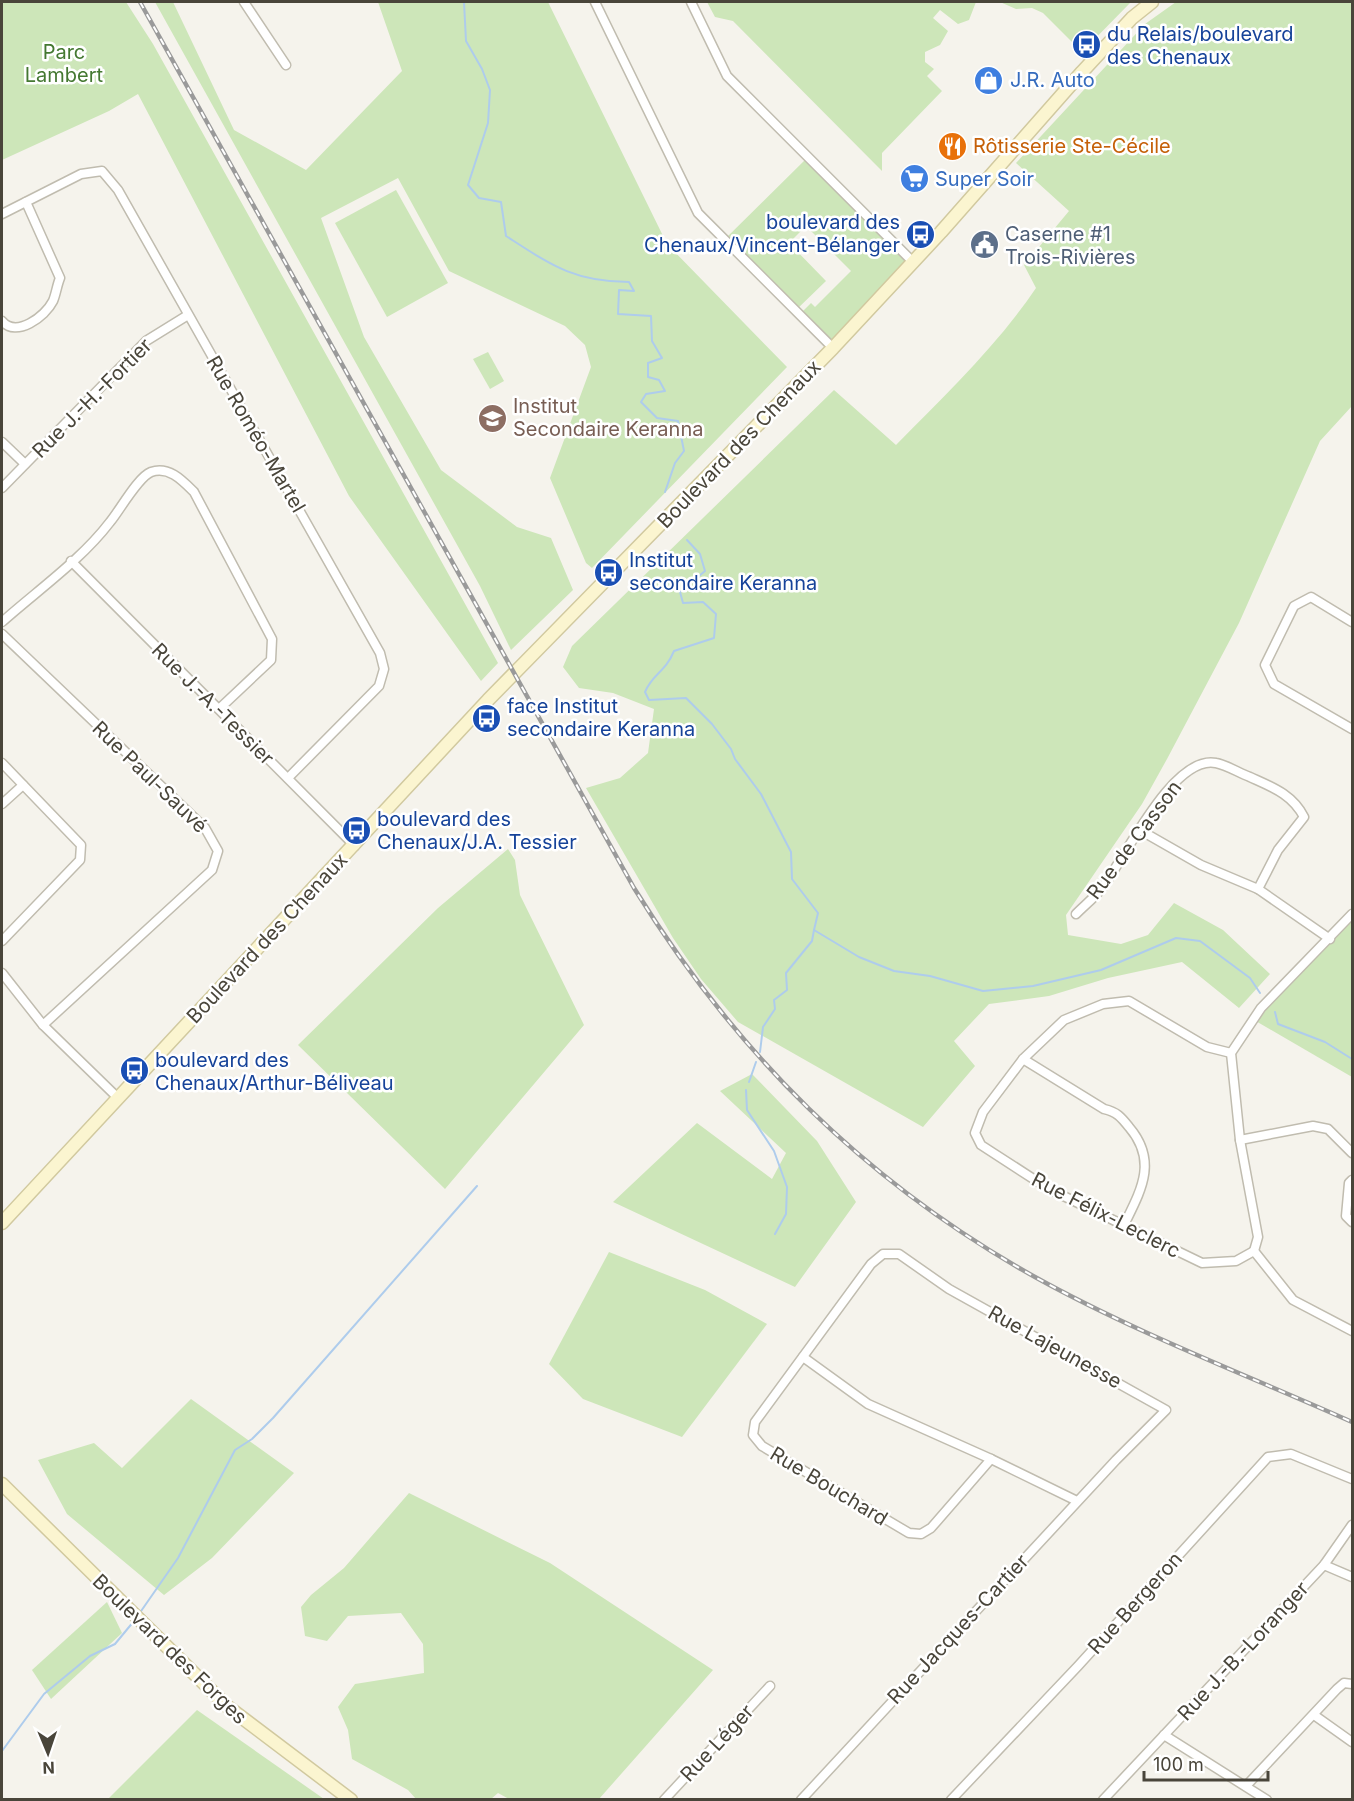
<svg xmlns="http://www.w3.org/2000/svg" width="1354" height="1801" viewBox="0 0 1354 1801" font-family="Inter,sans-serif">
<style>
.green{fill:#cde6b9}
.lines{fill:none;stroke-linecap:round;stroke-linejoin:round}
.stream{stroke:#aeccec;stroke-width:2}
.street-casing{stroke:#c0bcaf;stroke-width:11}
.secondary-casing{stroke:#d1c99f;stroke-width:15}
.street{stroke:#fff;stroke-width:8}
.secondary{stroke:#fbf5d0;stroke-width:12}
.rail-casing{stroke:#9a9a9a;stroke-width:4.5}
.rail{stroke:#fff;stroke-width:2;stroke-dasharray:7;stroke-linecap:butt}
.labels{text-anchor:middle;stroke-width:5;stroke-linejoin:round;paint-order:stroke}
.transit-label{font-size:20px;fill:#164399;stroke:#fff;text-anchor:start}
.park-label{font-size:20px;fill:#447831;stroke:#fff}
.shop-label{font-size:20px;fill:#366cbe;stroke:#fff;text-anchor:start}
.food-label{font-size:20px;fill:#c56008;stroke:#fff;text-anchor:start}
.service-label{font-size:20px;fill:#4e5e75;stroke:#fff;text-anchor:start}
.street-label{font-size:20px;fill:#49453a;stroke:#fff}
.education-label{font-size:20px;fill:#785e54;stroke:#fff;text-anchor:start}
</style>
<rect width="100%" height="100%" fill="#f5f3ec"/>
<g class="green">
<polygon points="2,2 126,2 153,44 498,663 481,681 349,496 138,94 109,111 2,160"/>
<polygon points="155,2 173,2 234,130 306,170 402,71 378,2 548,2 667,244 787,367 592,568 586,563 550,478 591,367 585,345 565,326 449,271 398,178 321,218 364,337 441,470 517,527 551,538 573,590 511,650 480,586"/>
<polygon points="707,2 976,2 969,20 958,24 940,10 933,18 948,31 940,45 925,52 925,62 934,69 927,76 942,91 882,153 882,171 733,21 715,17"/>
<polygon points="1000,2 1131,2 1082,52 1043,13 1032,8 1016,9"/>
<path d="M1176 2H1352V406L1320 441 1239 623 1167 759 1142 804 1066 915 1068 935 1121 944 1148 935 1174 903 1223 930 1270 974 1239 1008 1182 962 1108 978 1049 996 989 1004 954 1041 975 1066 923 1127 738 1022 701 979 673 938 586 788 620 778 648 753 654 709 613 693 579 688 563 667 572 646 834 390 896 445C944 396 997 346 1036 288L1024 265 1069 211 1016 163 1145 24Z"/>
<polygon points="808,157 913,262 833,348 799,315 811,303 815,307 851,271 806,226 789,243 826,281 795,311 724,240"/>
<polygon points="396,190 448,283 387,317 335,223"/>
<polygon points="488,352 504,381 490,389 473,359"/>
<polygon points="508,849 515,860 520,895 584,1025 445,1189 298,1045 438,908"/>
<polygon points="1352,916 1352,1077 1254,1020"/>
<polygon points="752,1074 817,1141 856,1202 795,1287 613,1202 697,1123 772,1179 786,1153 720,1091"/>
<polygon points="609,1252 705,1290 767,1324 682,1437 583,1399 549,1364"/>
<polygon points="191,1399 294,1473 212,1558 164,1595 67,1514 38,1460 94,1443 122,1468"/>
<polygon points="409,1493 550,1563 713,1670 599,1799 509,1799 498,1793 491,1799 416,1799 408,1790 352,1759 348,1730 338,1707 355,1684 424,1673 423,1644 401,1613 348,1616 327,1641 305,1636 301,1607 311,1595 344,1568"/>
<polygon points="107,1602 122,1633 51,1699 32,1670"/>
<polygon points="197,1710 324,1799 108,1799"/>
</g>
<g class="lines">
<g class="stream">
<path d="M464 2 466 41 482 69 490 90 488 123 468 185 479 198 501 202 506 236C551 265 574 282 629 282L634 291 619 290 618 314 651 316 652 341 662 358 648 363V377L659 380 665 391 646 394 641 402 657 418 678 421 684 451 675 463 665 492"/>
<path d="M687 540 700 554 705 571 680 592 683 603 703 602 716 614 714 638 674 651C665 673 653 673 645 692L649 700 686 698 712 724 731 749 735 759 761 794 791 852 792 879 818 913 814 930 859 957 894 971 930 976 983 991 1033 986 1101 970 1176 938 1200 941 1250 978 1260 993"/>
<polyline points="1275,1012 1278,1024 1325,1042 1352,1059"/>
<polyline points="760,1052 763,1027 775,1009 774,1000 787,990 786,973 812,941 814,930"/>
<polyline points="749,1082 756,1062"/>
<polyline points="746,1090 747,1110 774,1151 787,1187 786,1214 775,1234"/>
<polyline points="139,1614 178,1558 235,1450 252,1439 273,1418 477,1186"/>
<polyline points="2,1751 44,1694 90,1656 115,1644 134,1621"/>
</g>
<defs>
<g id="street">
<polyline points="244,2 286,65"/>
<polyline points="595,2 698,213 833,348"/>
<polyline points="691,2 727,76 913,262"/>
<polyline points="2,214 81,174 102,171 118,190 380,653 384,669 379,686 288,778"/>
<path d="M2 321C16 338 45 317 53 301 56 294 57 285 60 278L26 202"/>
<polyline points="2,442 25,464"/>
<polyline points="2,488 146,341 188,315"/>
<polyline points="71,561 355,846"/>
<path d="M2 622C38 590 81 560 110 522 120 510 138 477 151 472 169 466 182 480 194 492L272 639 271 660 219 709"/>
<polyline points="1352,622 1311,597 1294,606 1265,665 1274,684 1352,729"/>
<polyline points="2,634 205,828 218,851 212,870 43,1025"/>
<polyline points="2,763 81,845 80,860 2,941"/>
<polyline points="2,804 23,785"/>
<polyline points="1138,829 1201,865 1258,889 1330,939"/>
<path d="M1076 914C1085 905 1095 897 1102 888 1124 860 1173 754 1216 763 1227 765 1239 773 1250 777 1272 787 1292 794 1304 817L1278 850 1258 889"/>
<polyline points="2,973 43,1025 117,1097"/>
<polyline points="1231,1053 1207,1047 1129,1001 1103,1004 1064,1020 1023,1059 983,1112 975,1133 981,1145 1049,1189 1202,1263 1236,1261 1254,1251"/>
<path d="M1023 1059 1104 1109C1117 1112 1121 1117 1129 1127 1159 1162 1140 1192 1123 1227"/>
<polyline points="1240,1140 1313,1126 1328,1129 1352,1153"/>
<polyline points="1352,1180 1349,1183 1346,1216 1352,1222"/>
<polyline points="1254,1251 1258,1237 1240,1140 1231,1053 1261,1008 1352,914"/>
<polyline points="1254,1251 1293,1300 1352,1331"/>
<polyline points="803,1357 868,1404 991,1459 1077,1501"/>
<polyline points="1324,1565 1352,1577"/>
<polyline points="1314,1715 1352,1742"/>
<polyline points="1164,1735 1267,1800"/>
<polyline points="1246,1786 1337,1689 1344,1683 1352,1684"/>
<polyline points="664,1800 770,1686"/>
<polyline points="801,1800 1116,1460 1166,1410 949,1289 899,1254 883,1254 871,1264 755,1422 753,1435 762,1446 909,1533 921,1534 931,1528 991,1459"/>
<polyline points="951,1800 1078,1666 1268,1457 1291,1454 1352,1479"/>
<polyline points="1103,1800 1324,1565 1352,1525"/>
</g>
<g id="secondary">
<polyline points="2,1223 488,700 833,348 941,232 1082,72 1132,18 1152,2"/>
<polyline points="2,1484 228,1707 351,1800"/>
</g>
</defs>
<use href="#street" class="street-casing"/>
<use href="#secondary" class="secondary-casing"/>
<use href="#street" class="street"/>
<use href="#secondary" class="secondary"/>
<defs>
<path id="rail" d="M140 2 634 888C736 1053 865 1182 1035 1277 1136 1333 1247 1375 1352 1422"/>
</defs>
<use href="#rail" class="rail-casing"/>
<use href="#rail" class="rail"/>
</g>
<defs>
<symbol id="bus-disc" viewBox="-11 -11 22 22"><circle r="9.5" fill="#1a4fb4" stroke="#fff"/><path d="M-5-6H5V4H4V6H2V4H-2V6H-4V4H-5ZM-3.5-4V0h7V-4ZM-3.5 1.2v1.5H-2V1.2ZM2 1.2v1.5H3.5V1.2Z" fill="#fff"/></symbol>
<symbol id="shop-disc" viewBox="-11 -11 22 22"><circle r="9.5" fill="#3f7fe0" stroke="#fff"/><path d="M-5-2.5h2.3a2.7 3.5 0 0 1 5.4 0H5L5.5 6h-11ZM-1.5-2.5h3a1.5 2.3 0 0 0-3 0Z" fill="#fff"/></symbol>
<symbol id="restaurant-disc" viewBox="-11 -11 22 22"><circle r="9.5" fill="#e8710a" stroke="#fff"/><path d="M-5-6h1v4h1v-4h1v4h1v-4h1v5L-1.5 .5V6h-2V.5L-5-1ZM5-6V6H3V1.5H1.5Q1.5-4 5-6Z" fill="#fff"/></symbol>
<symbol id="supermarket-disc" viewBox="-11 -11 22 22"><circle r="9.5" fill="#3f7fe0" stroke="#fff"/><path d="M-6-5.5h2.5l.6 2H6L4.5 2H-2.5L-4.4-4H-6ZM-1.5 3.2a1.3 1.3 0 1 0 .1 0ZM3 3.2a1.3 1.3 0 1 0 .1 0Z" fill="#fff"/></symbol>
<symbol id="civic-disc" viewBox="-11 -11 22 22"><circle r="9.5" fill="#5c6f8a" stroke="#fff"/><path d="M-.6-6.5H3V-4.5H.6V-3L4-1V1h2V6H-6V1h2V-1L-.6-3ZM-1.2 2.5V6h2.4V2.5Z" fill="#fff"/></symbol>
<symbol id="school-disc" viewBox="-11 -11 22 22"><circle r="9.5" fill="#8d6e63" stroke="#fff"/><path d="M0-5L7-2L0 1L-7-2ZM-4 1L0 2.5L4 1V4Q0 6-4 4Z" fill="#fff"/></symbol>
</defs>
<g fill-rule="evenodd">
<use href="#bus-disc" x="1070" y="28" width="33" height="33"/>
<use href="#shop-disc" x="972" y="64" width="33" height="33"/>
<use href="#restaurant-disc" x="936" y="130" width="33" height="33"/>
<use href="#supermarket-disc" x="898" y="162" width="33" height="33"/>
<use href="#bus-disc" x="904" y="218" width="33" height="33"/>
<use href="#civic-disc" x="968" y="228" width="33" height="33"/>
<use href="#school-disc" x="476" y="402" width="33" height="33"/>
<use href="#bus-disc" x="592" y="556" width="33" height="33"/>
<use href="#bus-disc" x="470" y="702" width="33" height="33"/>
<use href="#bus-disc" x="340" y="814" width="33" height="33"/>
<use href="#bus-disc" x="118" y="1054" width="33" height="33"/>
</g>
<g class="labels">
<g class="transit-label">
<text x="1107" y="41">du Relais/boulevard<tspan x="1107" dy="23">des Chenaux</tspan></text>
<text x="900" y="229" text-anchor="end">boulevard des<tspan x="900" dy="23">Chenaux/Vincent-Bélanger</tspan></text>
<text x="629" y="567">Institut<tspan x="629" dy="23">secondaire Keranna</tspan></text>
<text x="507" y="713">face Institut<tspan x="507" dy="23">secondaire Keranna</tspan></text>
<text x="377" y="826">boulevard des<tspan x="377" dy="23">Chenaux/J.A. Tessier</tspan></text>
<text x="155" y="1067">boulevard des<tspan x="155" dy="23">Chenaux/Arthur-Béliveau</tspan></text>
</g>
<g class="park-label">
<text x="64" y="59">Parc<tspan x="64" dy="23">Lambert</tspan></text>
</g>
<g class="shop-label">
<text x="1010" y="87">J.R. Auto</text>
<text x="935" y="186">Super Soir</text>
</g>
<g class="food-label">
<text x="973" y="153">Rôtisserie Ste-Cécile</text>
</g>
<g class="service-label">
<text x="1005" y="241">Caserne #1<tspan x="1005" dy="23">Trois-Rivières</tspan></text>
</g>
<g class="street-label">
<text transform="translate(92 398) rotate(-45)" y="7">Rue J.-H.-Fortier</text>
<text transform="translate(256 434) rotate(60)" y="7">Rue Roméo-Martel</text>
<text transform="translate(739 444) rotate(-46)" y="7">Boulevard des Chenaux</text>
<text transform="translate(213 704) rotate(45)" y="7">Rue J.-A.-Tessier</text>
<text transform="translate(150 777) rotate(44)" y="7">Rue Paul-Sauvé</text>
<text transform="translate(1134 840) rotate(-53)" y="7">Rue de Casson</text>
<text transform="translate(267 938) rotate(-47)" y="7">Boulevard des Chenaux</text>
<text transform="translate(1106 1215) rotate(27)" y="7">Rue Félix-Leclerc</text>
<text transform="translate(1055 1347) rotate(29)" y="7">Rue Lajeunesse</text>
<text transform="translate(829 1486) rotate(31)" y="7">Rue Bouchard</text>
<text transform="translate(1135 1603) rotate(-48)" y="7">Rue Bergeron</text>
<text transform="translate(958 1629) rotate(-47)" y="7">Rue Jacques-Cartier</text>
<text transform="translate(170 1649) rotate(44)" y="7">Boulevard des Forges</text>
<text transform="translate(1243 1651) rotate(-47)" y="7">Rue J.-B.-Loranger</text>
<text transform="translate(717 1743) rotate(-47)" y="7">Rue Léger</text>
</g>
<g class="education-label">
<text x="513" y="413">Institut<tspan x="513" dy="23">Secondaire Keranna</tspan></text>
</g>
</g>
<rect width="1354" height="1801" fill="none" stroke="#49453a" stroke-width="6"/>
<g transform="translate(48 1753) rotate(178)" stroke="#ffffff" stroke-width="4.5" paint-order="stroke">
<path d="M0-4.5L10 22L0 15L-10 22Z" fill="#49453a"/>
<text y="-9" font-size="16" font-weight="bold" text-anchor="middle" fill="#49453a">N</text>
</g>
<path d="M1144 1771v9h124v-9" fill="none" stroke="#49453a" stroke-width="3"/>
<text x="1153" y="1771" font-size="18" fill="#49453a" stroke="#ffffff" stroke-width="4.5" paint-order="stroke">100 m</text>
</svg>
